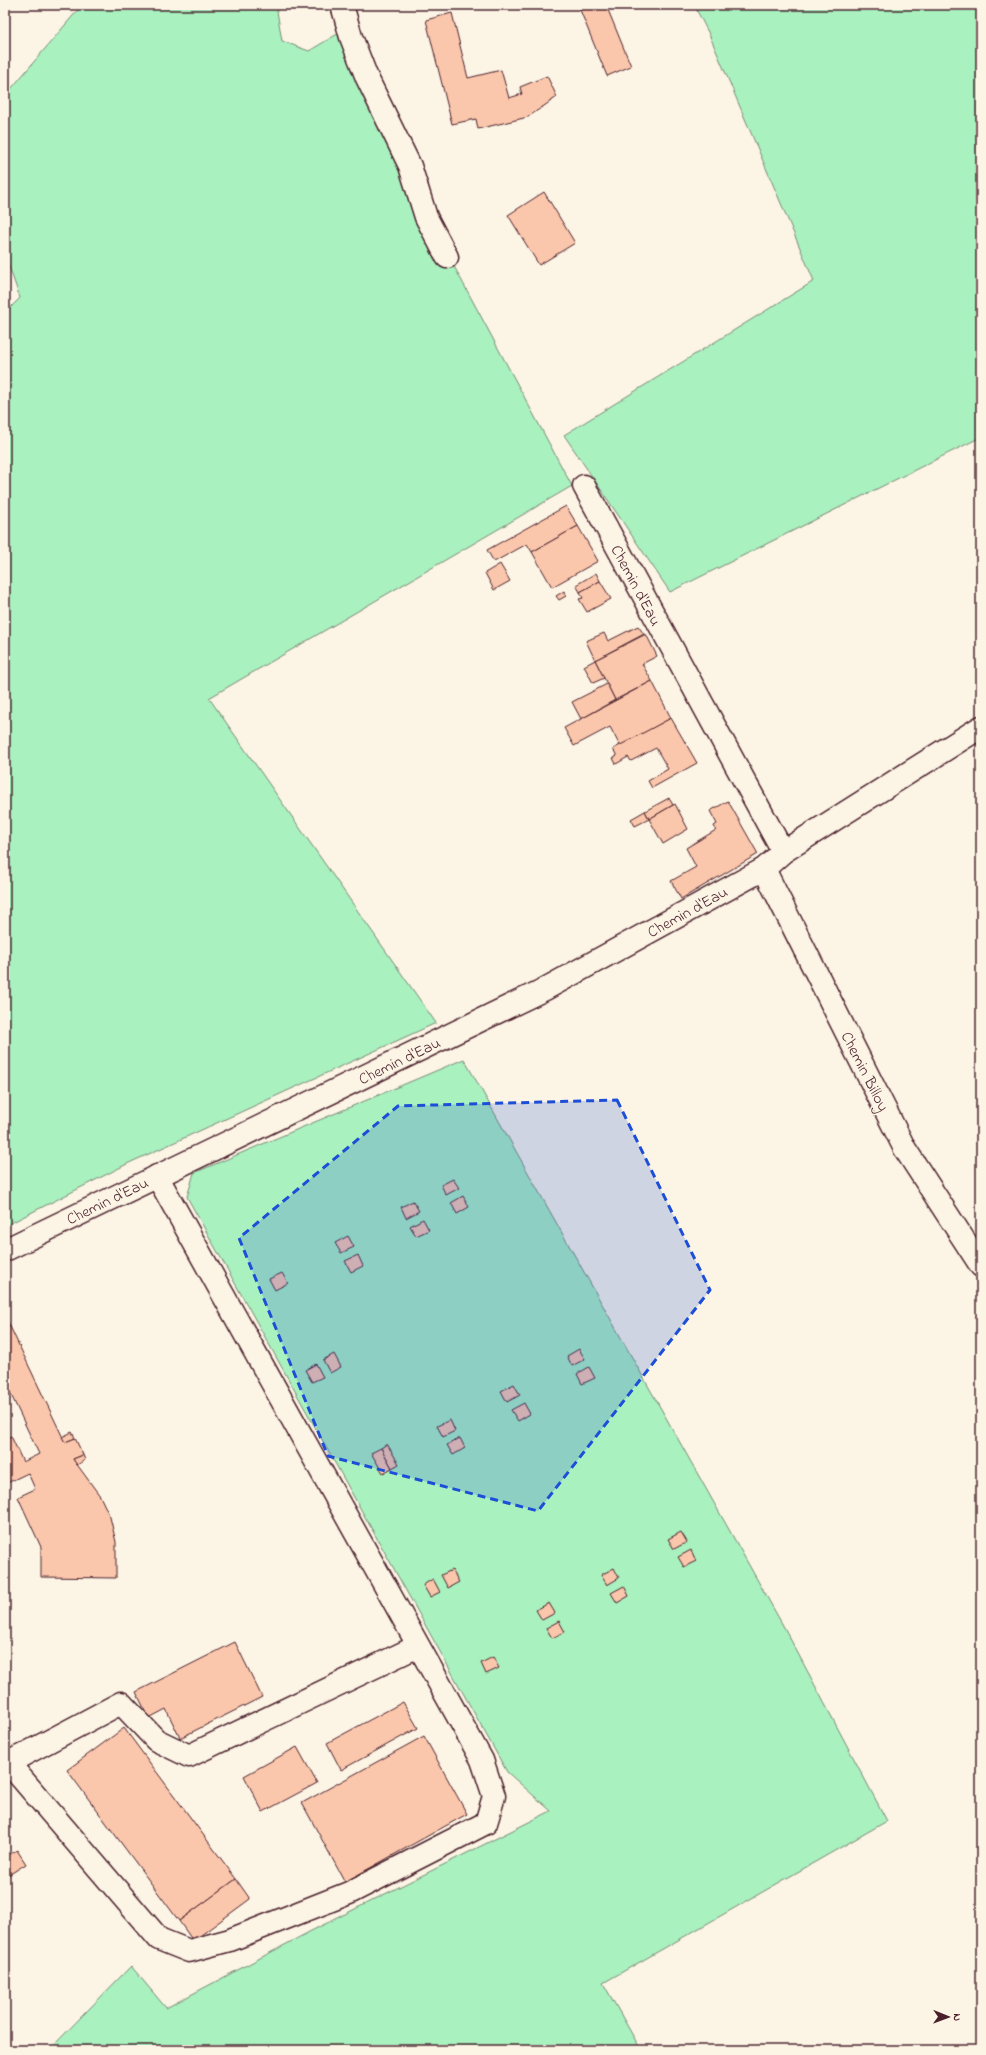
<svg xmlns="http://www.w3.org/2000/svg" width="986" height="2055" viewBox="0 0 986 2055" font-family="'Indie Flower',sans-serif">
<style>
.green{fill:#a9f1bf;stroke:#7a8875}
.building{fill:#fbc7ac;stroke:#4a1f2b}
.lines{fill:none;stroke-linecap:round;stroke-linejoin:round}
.minor-casing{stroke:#4a1f2b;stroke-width:25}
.minor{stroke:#fcf5e5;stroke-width:22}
.marked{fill:#1d4ed8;fill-opacity:0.2;stroke:#1d4ed8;stroke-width:3;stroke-dasharray:8 5;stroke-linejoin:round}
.labels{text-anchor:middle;stroke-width:3;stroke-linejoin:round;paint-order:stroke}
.street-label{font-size:16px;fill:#4a1f2b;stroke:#fcf5e5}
</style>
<rect width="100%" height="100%" fill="#fcf5e5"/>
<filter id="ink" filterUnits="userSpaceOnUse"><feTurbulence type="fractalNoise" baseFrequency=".025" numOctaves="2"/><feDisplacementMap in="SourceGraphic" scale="8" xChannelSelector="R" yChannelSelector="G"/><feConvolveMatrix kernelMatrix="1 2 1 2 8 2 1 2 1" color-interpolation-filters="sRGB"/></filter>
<g filter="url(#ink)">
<g class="green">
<polygon points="82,5 276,5 282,41 309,51 339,33 376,121 572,486 209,698 436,1023 129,1163 5,1226 5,313 20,298 5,255 5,96"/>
<polygon points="694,5 981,5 981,437 670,592 564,435 814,281 709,34"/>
<polygon points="464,1059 785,1629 887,1821 603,1983 641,2050 49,2050 131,1966 166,2008 311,1931 551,1811 507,1772 187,1197 194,1173"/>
</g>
<g class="building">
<polygon points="578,5 606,5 631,66 607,76"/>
<polygon points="452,13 468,78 501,70 509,98 522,94 520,87 547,76 557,97 528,117 478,129 476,119 452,124 426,20"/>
<polygon points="544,192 575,243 539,265 508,215"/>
<polygon points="566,506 578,526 532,552 527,544 494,562 487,550"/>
<polygon points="578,526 598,561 552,587 532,552"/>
<polygon points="500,564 510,581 494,590 485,573"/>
<polygon points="596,573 600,581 580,592 576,585"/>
<polygon points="600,581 611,599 587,612 579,599 583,598 580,592"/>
<polygon points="564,591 566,596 559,600 556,596"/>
<polygon points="638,626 644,634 595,660 586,641 604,633 608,641"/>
<polygon points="646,634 657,656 642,664 652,681 615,700 595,660"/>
<polygon points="595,660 604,678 593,683 584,666"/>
<polygon points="652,681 671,718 620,746 610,727 574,746 564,728"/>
<polygon points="607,684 615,700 581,719 572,702"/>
<polygon points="671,718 697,763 652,788 648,781 668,769 656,748 631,761 628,757 616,764 613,758 617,756 613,749"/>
<polygon points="669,798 673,805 649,819 645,811"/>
<polygon points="728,801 758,854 681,899 671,881 696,867 686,848 716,830 714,826 717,824 710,811"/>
<polygon points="675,804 688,829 663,844 649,819"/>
<polygon points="645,811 649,819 635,826 631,819"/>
<polygon points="453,1179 459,1188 446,1195 441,1185"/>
<polygon points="463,1196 469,1207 457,1214 451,1203"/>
<polygon points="413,1201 419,1211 406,1218 401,1207"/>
<polygon points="423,1219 429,1230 416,1236 410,1226"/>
<polygon points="348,1236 354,1247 341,1253 335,1243"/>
<polygon points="358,1255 363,1266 351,1272 345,1261"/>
<polygon points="282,1273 288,1283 275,1290 269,1279"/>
<polygon points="5,1316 65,1442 75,1438 83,1455 73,1459 100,1496 110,1517 116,1542 116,1578 41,1577 41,1547 18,1497 35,1489 28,1473 5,1484 5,1439 11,1436 23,1462 39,1454 5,1382"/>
<polygon points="579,1349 585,1359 572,1366 567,1356"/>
<polygon points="334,1354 341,1367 330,1373 323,1360"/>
<polygon points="316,1364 323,1377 312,1382 305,1370"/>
<polygon points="589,1367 595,1378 582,1384 577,1374"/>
<polygon points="514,1384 520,1395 507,1402 501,1391"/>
<polygon points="524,1403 530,1414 518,1421 511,1410"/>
<polygon points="450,1420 455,1431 443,1437 437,1426"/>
<polygon points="72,1432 75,1438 65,1442 62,1437"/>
<polygon points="460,1438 465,1448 453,1455 447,1445"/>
<polygon points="387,1444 399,1464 392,1468 381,1448"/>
<polygon points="381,1448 392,1468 383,1473 371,1453"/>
<polygon points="83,1455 85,1460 77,1465 73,1459"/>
<polygon points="681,1532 687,1542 674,1549 668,1539"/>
<polygon points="691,1550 696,1561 684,1567 678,1557"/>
<polygon points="614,1568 619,1578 607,1585 601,1575"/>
<polygon points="452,1570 459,1582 448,1588 441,1575"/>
<polygon points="433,1579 440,1592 430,1597 423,1585"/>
<polygon points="624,1586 629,1596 617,1603 611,1593"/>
<polygon points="549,1603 555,1613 542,1620 536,1610"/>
<polygon points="559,1621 565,1632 552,1638 546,1628"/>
<polygon points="235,1642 262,1697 180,1738 166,1709 149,1718 136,1692"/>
<polygon points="493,1657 499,1668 486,1674 481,1663"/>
<polygon points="403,1702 418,1728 341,1770 327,1743"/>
<polygon points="124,1728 236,1879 179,1921 67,1770"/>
<polygon points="424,1736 467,1814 345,1882 302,1803"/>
<polygon points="297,1747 317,1783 263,1812 244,1776"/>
<polygon points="17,1850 26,1864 7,1876 5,1873 5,1857"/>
<polygon points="236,1879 250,1899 193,1941 179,1921"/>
</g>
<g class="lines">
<defs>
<g id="minor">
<polyline points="342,5 351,37 367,78 410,166 426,217 447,257"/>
<polyline points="584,486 783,852"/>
<polyline points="764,869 905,1149 981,1266"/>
<polyline points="5,1250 545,989 764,869 783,852 981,727"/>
<polyline points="5,1759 159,1939 189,1951 230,1940 349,1893 486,1823 494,1796 482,1760 157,1176"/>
<polyline points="8,1763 121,1703 156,1740 189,1756 418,1646"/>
</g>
</defs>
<use href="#minor" class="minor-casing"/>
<use href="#minor" class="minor"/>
</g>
</g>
<path class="marked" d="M617 1100 710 1290 538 1511 328 1456 239 1238 398 1106Z"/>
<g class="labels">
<g class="street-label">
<text transform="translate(637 585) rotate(62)" y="6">Chemin d'Eau</text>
<text transform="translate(687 911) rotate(-29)" y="6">Chemin d'Eau</text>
<text transform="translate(399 1060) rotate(-26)" y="6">Chemin d'Eau</text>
<text transform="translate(866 1071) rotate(63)" y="6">Chemin Billoy</text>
<text transform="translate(107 1200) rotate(-26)" y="6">Chemin d'Eau</text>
</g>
</g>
<rect width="986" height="2055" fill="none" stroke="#fcf5e5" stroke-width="20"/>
<rect x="10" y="10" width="966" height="2035" fill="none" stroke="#4a1f2b" stroke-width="1.5" filter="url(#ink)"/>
<g transform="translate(948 2017) rotate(91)" stroke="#fcf5e5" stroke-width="3" paint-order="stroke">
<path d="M0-3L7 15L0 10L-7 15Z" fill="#4a1f2b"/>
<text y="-6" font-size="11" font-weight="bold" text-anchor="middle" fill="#4a1f2b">N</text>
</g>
</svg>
